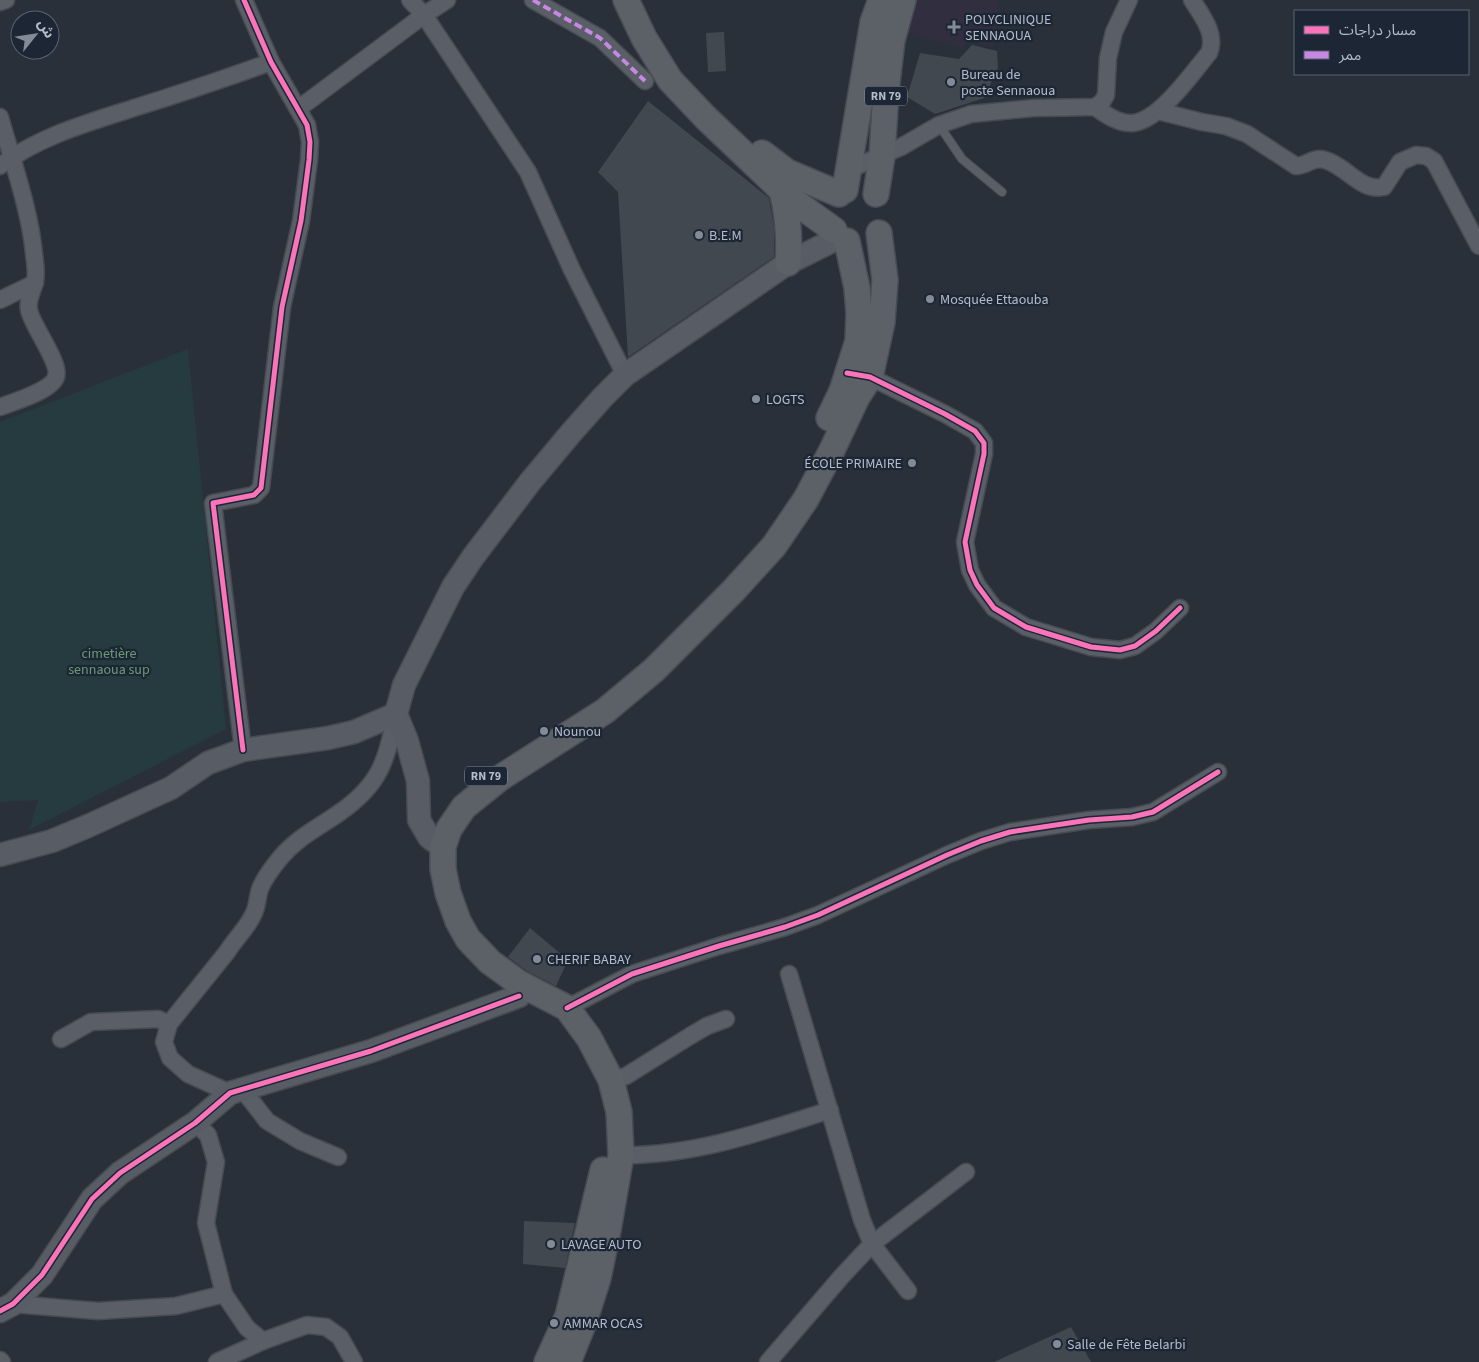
<svg xmlns="http://www.w3.org/2000/svg" width="1479" height="1362" viewBox="0 0 1479 1362" font-family="'Source Sans 3','Noto Sans Arabic',sans-serif">
<style>
.medical{fill:#312f3f}
.green{fill:#263b3f}
.building{fill:#424850}
.lines{fill:none;stroke-linecap:round;stroke-linejoin:round}
.lane-casing{stroke:#464b52;stroke-width:10}
.street-casing{stroke:#464b52;stroke-width:19}
.secondary-casing{stroke:#464b52;stroke-width:25}
.primary-casing{stroke:#474c55;stroke-width:28}
.lane{stroke:#5a5e66;stroke-width:8}
.street{stroke:#5a5e66;stroke-width:16}
.secondary{stroke:#585d65;stroke-width:22}
.primary{stroke:#5c6168;stroke-width:25}
.quiet{stroke:#c787e3;stroke-width:4;stroke-dasharray:8 4;stroke-linecap:butt}
.cycleway-casing{stroke:#1c2634;stroke-width:8}
.cycleway{stroke:#fb73b8;stroke-width:5}
.poi-dot{fill:#838b97;stroke:#1c2634;stroke-width:2}
.labels{text-anchor:middle;stroke-width:4.5;stroke-linejoin:round;paint-order:stroke}
.shield{fill:#1c2634;stroke:#868f9d;stroke-width:1}
.shield-label{font-size:12px;font-weight:bold;fill:#b3bcca}
.poi-label{font-size:14px;fill:#b3bcca;stroke:#1c2634;text-anchor:start}
.park-label{font-size:14px;fill:#699d75;stroke:#1c2634}
</style>
<rect width="100%" height="100%" fill="#293039"/>
<polygon class="medical" points="917,0 997,0 1002,20 992,47 968,40 963,48 907,33"/>
<polygon class="green" points="188,349 226,729 29,830 38,800 0,802 0,422"/>
<g class="building">
<polygon points="724,32 726,71 708,72 706,33"/>
<polygon points="972,45 997,51 998,68 984,98 935,114 907,97 920,53 959,59"/>
<polygon points="648,101 769,198 774,228 774,257 628,357 618,192 598,172"/>
<polygon points="530,928 568,960 556,986 527,971 508,957"/>
<polygon points="524,1221 575,1223 565,1268 523,1264"/>
<polygon points="1071,1327 1091,1362 994,1362"/>
</g>
<g class="lines">
<defs>
<polyline id="lane" points="939,125 962,159 1002,192"/>
<g id="street">
<polyline points="410,0 424,15 528,172 572,270 625,375"/>
<polyline points="533,0 600,38 645,81"/>
<polyline points="0,2 6,0"/>
<path d="M1095 107C1106 115 1119 124 1133 123 1160 120 1193 72 1209 53 1217 34 1202 16 1192 0"/>
<polyline points="298,109 424,15 447,0"/>
<path d="M1158 111 1202 122 1226 126 1247 134 1296 166C1307 166 1313 156 1325 160 1347 166 1360 192 1384 187L1400 162 1416 155 1426 156 1434 161 1479 246"/>
<path d="M0 117C12 160 30 210 34 254 35 263 37 272 35 281 33 292 27 299 29 310 32 326 61 363 56 377 51 391 13 402 0 407"/>
<path d="M0 166C39 136 90 122 137 107 182 93 226 78 271 62"/>
<polyline points="848,170 901,147 939,125 971,114 1034,108 1095,107 1102,102 1106,95 1108,58 1114,32 1129,0"/>
<polyline points="0,300 35,283"/>
<polyline points="861,376 870,377 945,414 975,431 984,443 984,454 965,542 970,570 977,585 994,608 1026,627 1091,647 1120,650 1135,646 1156,631 1180,608"/>
<polyline points="243,750 213,503 254,495 261,488 282,307 301,221 309,160 310,142 307,125 271,62 244,0"/>
<polyline points="789,974 862,1220 872,1244 908,1291"/>
<polyline points="567,1008 632,974 719,946 785,927 818,915 947,855 981,841 1010,832 1089,820 1132,817 1153,812 1218,772"/>
<polyline points="61,1039 91,1022 158,1019 169,1024"/>
<polyline points="611,1080 626,1076 690,1036 707,1026 726,1019"/>
<polyline points="243,1090 267,1121 300,1141 338,1157"/>
<path d="M230 1093 188 1074 170 1058 164 1042 169 1024 227 952C235 939 247 928 253 915 258 906 257 897 260 889 263 880 275 864 281 857 298 837 318 828 339 813 381 784 386 761 396 714"/>
<polyline points="195,1123 208,1135 216,1162 206,1223 224,1294 247,1328 263,1341"/>
<path d="M621 1155C693 1156 762 1132 830 1110"/>
<polyline points="13,1304 98,1311 176,1306 224,1294"/>
<polyline points="0,1360 2,1362"/>
<polyline points="217,1362 263,1341 307,1325 326,1327 340,1337 354,1362"/>
<polyline points="768,1362 842,1276 872,1244 966,1172"/>
</g>
<g id="secondary">
<polyline points="434,841 429,837 419,820 418,781 407,741 396,714 404,685 453,587 473,557 530,482 571,433 603,397 625,375 788,263 840,237"/>
<polyline points="0,855 52,841 88,826 171,788 208,763 243,750 328,738 354,732 396,714"/>
<polyline points="0,1311 13,1304 42,1275 92,1199 120,1173 195,1123 230,1093 371,1051 519,996"/>
</g>
<g id="primary">
<polyline points="626,0 644,38 670,80 705,117 791,199 834,230"/>
<polyline points="762,153 787,172 839,194"/>
<path d="M782 190C788 215 790 238 788 263"/>
<polyline points="845,190 873,22 881,0"/>
<polyline points="876,194 882,156 886,91 892,40 903,0"/>
<polyline points="829,418 842,391 858,341 859,313 857,288 847,241"/>
<polyline points="547,1362 568,1316 603,1170"/>
<polyline points="568,1362 584,1322 598,1278 608,1230 621,1155 619,1112 611,1080 589,1038 567,1008 519,983 490,962 468,939 458,921 448,893 443,869 443,847 449,829 464,807 500,778 605,711 654,670 734,590 774,546 806,499 832,450 857,397 870,377 882,322 885,280 879,233"/>
</g>
</defs>
<use href="#lane" class="lane-casing"/>
<use href="#street" class="street-casing"/>
<use href="#secondary" class="secondary-casing"/>
<use href="#primary" class="primary-casing"/>
<use href="#lane" class="lane"/>
<use href="#street" class="street"/>
<use href="#secondary" class="secondary"/>
<use href="#primary" class="primary"/>
<polyline class="quiet" points="533,0 600,38 645,81"/>
<defs>
<g id="cycleway">
<polyline points="847,373 870,377 945,414 975,431 984,443 984,454 965,542 970,570 977,585 994,608 1026,627 1091,647 1120,650 1135,646 1156,631 1180,608"/>
<polyline points="243,750 213,503 254,495 261,488 282,307 301,221 309,160 310,142 307,125 271,62 244,0"/>
<polyline points="567,1008 632,974 719,946 785,927 818,915 947,855 981,841 1010,832 1089,820 1132,817 1153,812 1218,772"/>
<polyline points="0,1311 13,1304 42,1275 92,1199 120,1173 195,1123 230,1093 371,1051 519,996"/>
</g>
</defs>
<use href="#cycleway" class="cycleway-casing"/>
<use href="#cycleway" class="cycleway"/>
</g>
<g class="poi-dot">
<path d="M951.5 19.5h5v5h5v5h-5v5h-5v-5h-5v-5h5z"/>
<circle cx="951" cy="82" r="5"/>
<circle cx="699" cy="235" r="5"/>
<circle cx="930" cy="299" r="5"/>
<circle cx="756" cy="399" r="5"/>
<circle cx="912" cy="463" r="5"/>
<circle cx="544" cy="731" r="5"/>
<circle cx="537" cy="959" r="5"/>
<circle cx="551" cy="1244" r="5"/>
<circle cx="554" cy="1323" r="5"/>
<circle cx="1057" cy="1344" r="5"/>
</g>
<g class="labels">
<g class="shield">
<rect x="865" y="86.5" width="42" height="19" rx="4"/>
<rect x="465" y="766.5" width="42" height="19" rx="4"/>
</g>
<g class="shield-label">
<text x="886" y="100">RN 79</text>
<text x="486" y="780">RN 79</text>
</g>
<g class="poi-label">
<text x="965" y="24">POLYCLINIQUE<tspan x="965" dy="16">SENNAOUA</tspan></text>
<text x="961" y="79">Bureau de<tspan x="961" dy="16">poste Sennaoua</tspan></text>
<text x="709" y="240">B.E.M</text>
<text x="940" y="304">Mosquée Ettaouba</text>
<text x="766" y="404">LOGTS</text>
<text x="902" y="468" text-anchor="end">ÉCOLE PRIMAIRE</text>
<text x="554" y="736">Nounou</text>
<text x="547" y="964">CHERIF BABAY</text>
<text x="561" y="1249">LAVAGE AUTO</text>
<text x="564" y="1328">AMMAR OCAS</text>
<text x="1067" y="1349">Salle de Fête Belarbi</text>
</g>
<g class="park-label">
<text x="109" y="658">cimetière<tspan x="109" dy="16">sennaoua sup</tspan></text>
</g>
</g>
<rect x="1294" y="10" width="175" height="65" fill="#1c2634" stroke="#586270"/>
<rect x="1304" y="26" width="25" height="8" fill="#fb73b8" stroke="#586270"/>
<text x="1339" y="35" font-size="15" fill="#b3bcca">مسار دراجات</text>
<rect x="1304" y="51" width="25" height="8" fill="#c787e3" stroke="#586270"/>
<text x="1339" y="60" font-size="15" fill="#b3bcca">ممر</text>
<g transform="translate(35 35) rotate(60)"><circle r="24" fill="#1c2634" stroke="#586270"/>
<path d="M0-4L9 19L0 12L-9 19Z" fill="#838b97"/>
<text y="-8" font-size="14" font-weight="bold" text-anchor="middle" fill="#b3bcca">ش</text>
</g>
</svg>
